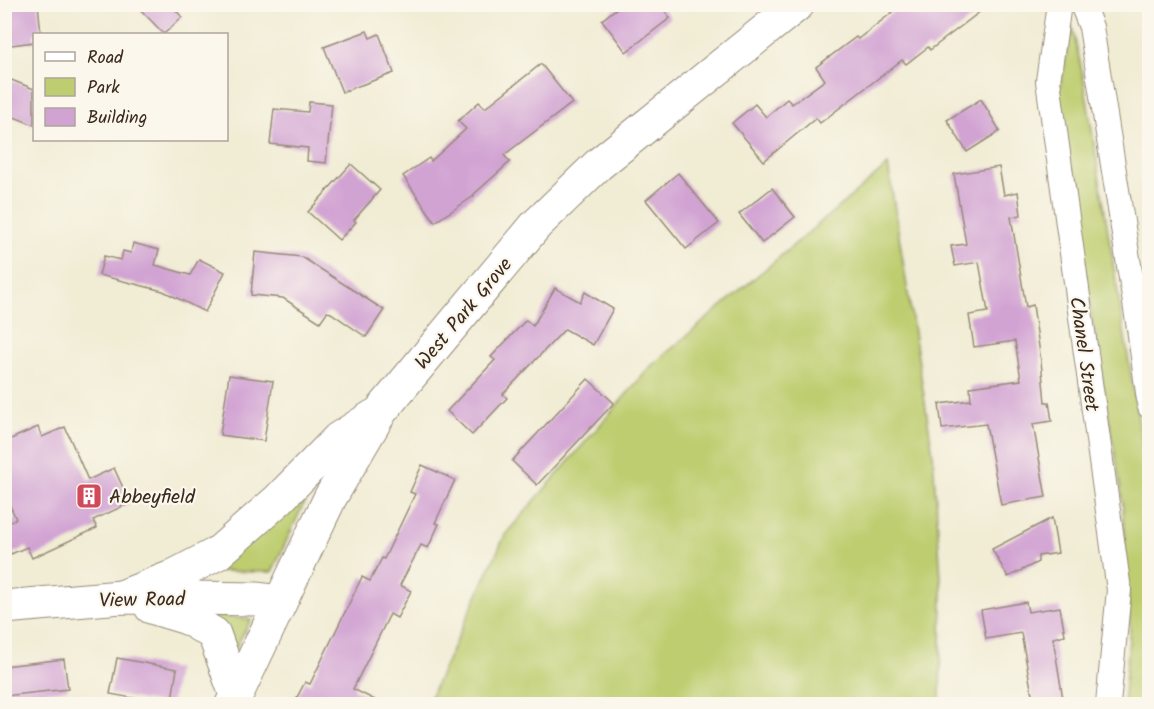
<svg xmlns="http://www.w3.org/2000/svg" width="1154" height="709" viewBox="0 0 1154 709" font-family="Kalam,sans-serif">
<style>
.green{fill:#becd70;stroke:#7c7c47;stroke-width:1.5}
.building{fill:#d1a3d3}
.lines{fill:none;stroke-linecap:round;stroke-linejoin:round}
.street-casing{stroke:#968b79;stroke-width:26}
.secondary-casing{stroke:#968b79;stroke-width:35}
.street{stroke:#fff;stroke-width:24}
.secondary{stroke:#fff;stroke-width:33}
.labels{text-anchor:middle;stroke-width:4.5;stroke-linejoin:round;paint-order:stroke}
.street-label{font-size:20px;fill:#3b2a1e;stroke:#fbf7ec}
.poi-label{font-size:20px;fill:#3b2a1e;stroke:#fbf7ec;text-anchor:start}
</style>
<rect width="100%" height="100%" fill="#fbf7ec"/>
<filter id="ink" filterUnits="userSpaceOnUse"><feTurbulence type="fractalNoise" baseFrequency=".0167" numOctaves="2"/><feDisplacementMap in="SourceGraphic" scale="12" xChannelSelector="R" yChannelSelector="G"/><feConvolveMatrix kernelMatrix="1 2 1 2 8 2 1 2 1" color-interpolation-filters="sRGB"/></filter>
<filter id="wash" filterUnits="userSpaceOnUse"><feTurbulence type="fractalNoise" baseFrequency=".008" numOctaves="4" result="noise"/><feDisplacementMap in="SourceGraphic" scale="24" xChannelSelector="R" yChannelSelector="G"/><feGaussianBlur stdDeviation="1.35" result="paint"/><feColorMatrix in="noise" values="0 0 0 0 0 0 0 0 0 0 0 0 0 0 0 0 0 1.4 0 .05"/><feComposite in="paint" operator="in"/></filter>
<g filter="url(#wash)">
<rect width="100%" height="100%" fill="#f1ecd4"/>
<g class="green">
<polygon points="1072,26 1084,81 1149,488 1149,704 1123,704 1130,628 1122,495 1084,270 1059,93"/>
<polygon points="888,165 933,454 942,594 940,704 427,704 505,535 650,367"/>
<polygon points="318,473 272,572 210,571"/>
<polygon points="207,614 251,620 236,647"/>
</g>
<g id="blocks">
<g class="building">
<polygon points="4,4 38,4 41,34 34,34 34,42 4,46"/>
<polygon points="135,4 170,4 182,17 164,34"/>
<polygon points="622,4 660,4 670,18 626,52 602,20"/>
<polygon points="903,4 990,4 930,50 928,47 906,64 902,60 820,123 816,118 764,161 732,123 755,104 766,117 787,99 792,104 825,80 816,67 856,37 858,39"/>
<polygon points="367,31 370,38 379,34 394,73 342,92 324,47"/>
<polygon points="541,64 572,103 504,155 510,162 473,195 474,196 435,222 403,176 429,158 431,161 466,129 458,121 479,102 485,108"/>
<polygon points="4,77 34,89 34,125 4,113"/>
<polygon points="981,99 1000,131 967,152 947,120"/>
<polygon points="309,102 332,104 326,163 307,161 308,148 270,144 274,109 308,112"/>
<polygon points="351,164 380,190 354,220 356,222 339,240 308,212"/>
<polygon points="999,167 1004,195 1018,192 1021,215 1011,217 1026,307 1033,305 1041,361 1045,402 1049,402 1052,421 1033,424 1046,497 1001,505 986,424 942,429 939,404 971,400 970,387 1021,380 1015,341 974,347 969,315 988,312 979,262 955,266 951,246 966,244 954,174"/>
<polygon points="678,173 719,223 686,249 646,200"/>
<polygon points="772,188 795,217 762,243 739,214"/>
<polygon points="133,243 159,250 155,265 190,275 199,259 225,272 205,312 163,291 99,275 104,256 121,260 123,251 131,253"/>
<polygon points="255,252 302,257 384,310 366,337 331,313 327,312 320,322 283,298 251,295"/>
<polygon points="555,288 580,302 585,292 613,309 593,345 565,329 503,394 507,398 472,435 447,411 495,360 491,357 526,320 533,326"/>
<polygon points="229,375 273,381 264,441 220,435"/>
<polygon points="588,379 614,403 537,485 512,461"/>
<polygon points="38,427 42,437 65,427 88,480 114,468 130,503 93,520 97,528 32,558 27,547 11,554 4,540 4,525 16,519 4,492 4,442"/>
<polygon points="422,465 455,480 435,523 439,524 428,548 421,545 400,585 411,591 397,618 390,614 353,689 385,705 293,705 305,682 310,684 362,577 370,581 382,558 384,559 415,494 410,492"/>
<polygon points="1052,518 1058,553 1038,556 1038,562 1008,577 992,549"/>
<polygon points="1026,602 1028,612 1060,607 1065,635 1053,638 1064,705 1034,705 1021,633 986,639 981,610"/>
<polygon points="117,658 177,669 171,705 110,694"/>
<polygon points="64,659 68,689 4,696 4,666"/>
</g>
</g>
</g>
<g filter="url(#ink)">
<use href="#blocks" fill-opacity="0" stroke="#968b79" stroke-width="1.5"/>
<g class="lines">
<defs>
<g id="street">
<polyline points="1059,4 1048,81 1119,590 1108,704"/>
<polyline points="1082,4 1091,27 1139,328 1150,407"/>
</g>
<g id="secondary">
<polyline points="121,597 172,577 218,553 278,500 338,439 374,416"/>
<polyline points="4,607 121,597 258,599 280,602"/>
<polyline points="151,607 187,618 214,634 236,695"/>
<polyline points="232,704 330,498 381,411 536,225 599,164 798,4"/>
</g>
</defs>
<use href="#street" class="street-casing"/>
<use href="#secondary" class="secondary-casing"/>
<use href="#street" class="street"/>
<use href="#secondary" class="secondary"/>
</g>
</g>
<defs>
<symbol id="building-square" viewBox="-11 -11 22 22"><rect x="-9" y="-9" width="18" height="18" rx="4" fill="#d1495b" stroke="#fbf7ec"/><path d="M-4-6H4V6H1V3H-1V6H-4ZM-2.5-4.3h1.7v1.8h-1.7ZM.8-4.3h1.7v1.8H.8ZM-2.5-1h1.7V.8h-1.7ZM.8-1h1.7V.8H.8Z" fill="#fff"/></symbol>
</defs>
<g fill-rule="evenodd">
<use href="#building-square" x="74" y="481" width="30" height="30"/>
</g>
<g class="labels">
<g class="street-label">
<text transform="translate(463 313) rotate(-50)" y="7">West Park Grove</text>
<text transform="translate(1085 354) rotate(82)" y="7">Chanel Street</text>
<text transform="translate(142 599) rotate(-1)" y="7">View Road</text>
</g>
<g class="poi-label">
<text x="109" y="503">Abbeyfield</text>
</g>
</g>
<rect width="1154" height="709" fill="none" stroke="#fbf7ec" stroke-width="24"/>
<rect x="33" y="33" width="195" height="108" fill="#fbf7ec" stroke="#aea59a" stroke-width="1.5"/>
<rect x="45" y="52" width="30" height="9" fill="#ffffff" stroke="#aea59a" stroke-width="1.5"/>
<text x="87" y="63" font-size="18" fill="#3b2a1e">Road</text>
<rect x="45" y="78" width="30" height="18" fill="#becd70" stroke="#aea59a" stroke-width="1.5"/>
<text x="87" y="93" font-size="18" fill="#3b2a1e">Park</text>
<rect x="45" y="108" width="30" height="18" fill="#d1a3d3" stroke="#aea59a" stroke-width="1.5"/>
<text x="87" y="123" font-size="18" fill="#3b2a1e">Building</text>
</svg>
